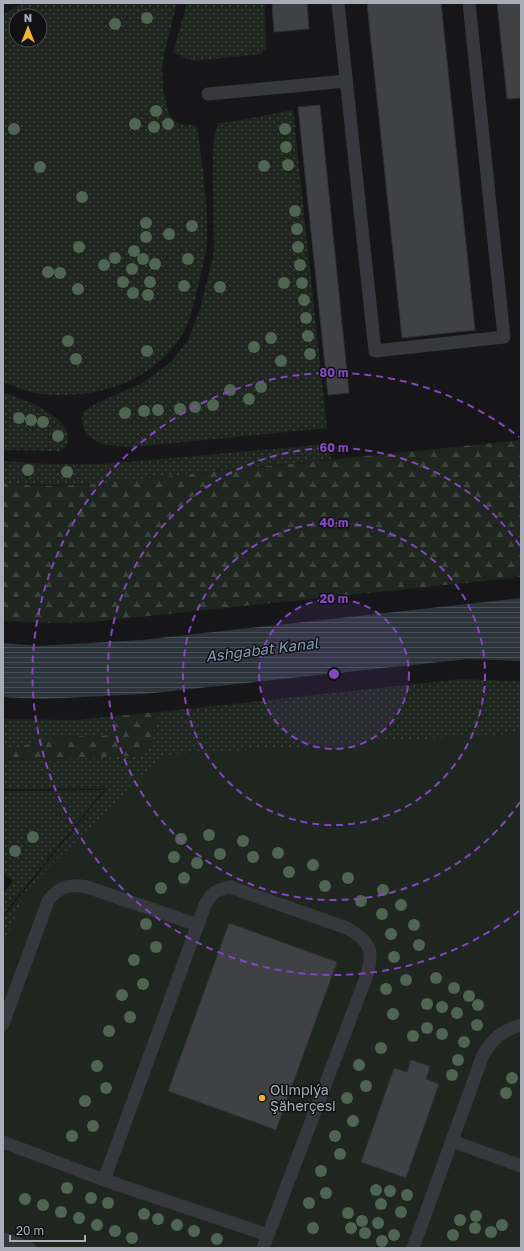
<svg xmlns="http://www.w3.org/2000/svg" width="524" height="1251" viewBox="0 0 524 1251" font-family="'Golos Text',sans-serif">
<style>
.grass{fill:url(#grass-dots);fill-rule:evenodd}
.forest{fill:url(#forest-firs)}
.park{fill:#1e261f}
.water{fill:url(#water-rules)}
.building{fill:#404145;stroke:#303034}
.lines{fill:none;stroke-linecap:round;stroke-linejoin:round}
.service{stroke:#37383d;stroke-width:13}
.tree{fill:#506452}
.ring{fill:none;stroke:#8446be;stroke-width:2;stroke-dasharray:7 5}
.poi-dot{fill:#f2b134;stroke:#111113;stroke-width:1.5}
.labels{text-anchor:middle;stroke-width:3;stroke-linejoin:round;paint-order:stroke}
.poi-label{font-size:14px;fill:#a8adb8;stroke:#111113;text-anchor:start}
.water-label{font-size:15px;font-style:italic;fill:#7f9bb3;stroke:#111113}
.centre{fill:#8446be;stroke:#111113;stroke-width:2}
.ring-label{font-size:12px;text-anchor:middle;font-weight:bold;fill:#8446be;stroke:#111113;stroke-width:3;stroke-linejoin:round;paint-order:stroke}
</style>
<defs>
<pattern id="grass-dots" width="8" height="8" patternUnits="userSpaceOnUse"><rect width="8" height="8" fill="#1e261f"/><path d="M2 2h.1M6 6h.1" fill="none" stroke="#3c433d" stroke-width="1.8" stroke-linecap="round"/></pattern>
<pattern id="forest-firs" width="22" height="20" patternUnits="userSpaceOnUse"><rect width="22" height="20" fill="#1e261f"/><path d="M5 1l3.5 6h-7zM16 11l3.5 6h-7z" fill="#3c433d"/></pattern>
<pattern id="water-rules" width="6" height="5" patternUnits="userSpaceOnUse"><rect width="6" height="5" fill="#2c353c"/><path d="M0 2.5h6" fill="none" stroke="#485056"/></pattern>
</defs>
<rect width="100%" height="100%" fill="#161618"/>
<g class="grass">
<path d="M21 3H177L165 50 162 66 163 89 169 114 173 120 180 124 196 125 199 138C203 174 210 215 206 251 205 258 202 267 201 274 196 294 192 321 180 338 148 386 89 401 35 393 24 391 13 386 3 382V15ZM16 16H40V40H16Z"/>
<polygon points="187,3 265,3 266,49 261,54 193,61 173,53"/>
<polygon points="293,110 327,428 133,447 106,445 96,441 88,435 83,426 82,419 83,413 87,409 97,403 142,383 171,362 188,340 200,309 214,252 213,161 214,138 218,123 236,121"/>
<path d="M3 392C22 399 80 418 66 447L59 451 3 450Z"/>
<polygon points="329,444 331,459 95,484 51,485 3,484 3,461 48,464 103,464"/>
<polygon points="461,679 521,681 521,752 3,981 3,917 106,789 3,789 3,760 137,756 152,741 153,730 159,712"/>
<polygon points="116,716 116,722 113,733 99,737 76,736 45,739 9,750 3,748 3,719 75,720"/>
<polygon points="104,790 3,915 3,893 13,881 3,873 3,791"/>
</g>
<g class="forest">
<polygon points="521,440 521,577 91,622 53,623 3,621 3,484 51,486 95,484"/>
<path d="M159 712C155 725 153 737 149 749L137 756 3 760V748L9 750 45 739 76 736 99 737 113 733 116 722V716Z"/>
</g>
<polygon class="park" points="521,733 521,1248 3,1248 3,948 23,898 44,872 165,755"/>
<polygon class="water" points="521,598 521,661 468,659 144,694 43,699 3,697 3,643 38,646 141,640"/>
<g class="building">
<polygon points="272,3 307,3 309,29 274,32"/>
<polygon points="367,3 441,3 475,330 402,338"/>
<polygon points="497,3 521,3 521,98 507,99"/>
<polygon points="320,105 349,393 328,395 298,107"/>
<polygon points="229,923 337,962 276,1130 168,1091"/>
<polygon points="411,1060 430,1066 426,1079 439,1084 406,1178 361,1162 394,1068 407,1072"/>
</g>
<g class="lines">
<g class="service">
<polyline points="338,3 375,351 504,337 469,3"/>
<polyline points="208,94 346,81"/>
<path d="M3 1024 48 901C59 886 70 884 87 887L198 925"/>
<polyline points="452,1141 521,1166"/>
<polyline points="3,1142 104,1180 268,1235"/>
<path d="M104 1180 205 905C212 892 216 890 230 887L347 928C371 942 374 950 367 975L263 1248"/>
<polyline points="3,1239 29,1248"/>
<path d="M413 1248 483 1055C492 1039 503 1030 521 1025"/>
</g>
</g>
<g class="tree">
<circle cx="147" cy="18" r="6"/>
<circle cx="115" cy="24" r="6"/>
<circle cx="156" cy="111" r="6"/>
<circle cx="135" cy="124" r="6"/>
<circle cx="168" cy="124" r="6"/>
<circle cx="154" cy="127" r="6"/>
<circle cx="14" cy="129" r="6"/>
<circle cx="285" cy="129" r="6"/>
<circle cx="286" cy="147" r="6"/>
<circle cx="288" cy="165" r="6"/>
<circle cx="264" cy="166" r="6"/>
<circle cx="40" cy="167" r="6"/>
<circle cx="82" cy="197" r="6"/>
<circle cx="295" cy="211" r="6"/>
<circle cx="146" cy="223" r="6"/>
<circle cx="192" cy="226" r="6"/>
<circle cx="297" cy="229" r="6"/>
<circle cx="169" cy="234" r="6"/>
<circle cx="146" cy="237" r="6"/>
<circle cx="79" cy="247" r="6"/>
<circle cx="298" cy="247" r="6"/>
<circle cx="134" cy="251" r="6"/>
<circle cx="115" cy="258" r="6"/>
<circle cx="143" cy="259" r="6"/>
<circle cx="188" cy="259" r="6"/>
<circle cx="155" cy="264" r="6"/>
<circle cx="104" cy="265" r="6"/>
<circle cx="300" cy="265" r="6"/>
<circle cx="132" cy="269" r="6"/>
<circle cx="48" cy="272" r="6"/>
<circle cx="60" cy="273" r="6"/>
<circle cx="123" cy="282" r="6"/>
<circle cx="150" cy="282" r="6"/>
<circle cx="284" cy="283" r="6"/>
<circle cx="302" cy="283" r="6"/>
<circle cx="184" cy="286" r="6"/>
<circle cx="220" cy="287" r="6"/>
<circle cx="78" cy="289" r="6"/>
<circle cx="133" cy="293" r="6"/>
<circle cx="148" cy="295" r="6"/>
<circle cx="304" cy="300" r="6"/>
<circle cx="306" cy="318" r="6"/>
<circle cx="308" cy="336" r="6"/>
<circle cx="271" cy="338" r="6"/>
<circle cx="68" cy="341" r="6"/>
<circle cx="254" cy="347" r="6"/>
<circle cx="147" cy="351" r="6"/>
<circle cx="310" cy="354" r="6"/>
<circle cx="76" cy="359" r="6"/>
<circle cx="281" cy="361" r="6"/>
<circle cx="261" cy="387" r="6"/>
<circle cx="230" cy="390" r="6"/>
<circle cx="249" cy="399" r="6"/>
<circle cx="213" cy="405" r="6"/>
<circle cx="195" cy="407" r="6"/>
<circle cx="180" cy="409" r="6"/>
<circle cx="158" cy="410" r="6"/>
<circle cx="144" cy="411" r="6"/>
<circle cx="125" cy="413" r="6"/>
<circle cx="19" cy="418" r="6"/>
<circle cx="31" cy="420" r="6"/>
<circle cx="43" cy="422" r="6"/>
<circle cx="58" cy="436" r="6"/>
<circle cx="28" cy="470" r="6"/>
<circle cx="67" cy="472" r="6"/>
<circle cx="209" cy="835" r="6"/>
<circle cx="33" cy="837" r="6"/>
<circle cx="181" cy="839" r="6"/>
<circle cx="243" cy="841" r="6"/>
<circle cx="15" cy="851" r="6"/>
<circle cx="278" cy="853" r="6"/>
<circle cx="220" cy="854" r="6"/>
<circle cx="174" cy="857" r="6"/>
<circle cx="253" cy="857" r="6"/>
<circle cx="197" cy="863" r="6"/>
<circle cx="313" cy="865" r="6"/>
<circle cx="289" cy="872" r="6"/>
<circle cx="184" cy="878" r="6"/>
<circle cx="348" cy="878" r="6"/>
<circle cx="325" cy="886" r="6"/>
<circle cx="161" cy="888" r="6"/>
<circle cx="383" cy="890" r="6"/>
<circle cx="361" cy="901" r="6"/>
<circle cx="401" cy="905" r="6"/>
<circle cx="382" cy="914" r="6"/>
<circle cx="146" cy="924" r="6"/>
<circle cx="414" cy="925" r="6"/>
<circle cx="391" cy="934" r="6"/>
<circle cx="419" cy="945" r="6"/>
<circle cx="156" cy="947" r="6"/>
<circle cx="394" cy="957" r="6"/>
<circle cx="134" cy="960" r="6"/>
<circle cx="436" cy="978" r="6"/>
<circle cx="406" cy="980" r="6"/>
<circle cx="143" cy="984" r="6"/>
<circle cx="454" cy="988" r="6"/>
<circle cx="386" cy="989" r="6"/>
<circle cx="122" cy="995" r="6"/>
<circle cx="469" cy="996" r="6"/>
<circle cx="427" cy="1004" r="6"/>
<circle cx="478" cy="1005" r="6"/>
<circle cx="442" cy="1007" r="6"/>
<circle cx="457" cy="1013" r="6"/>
<circle cx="393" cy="1014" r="6"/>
<circle cx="130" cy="1017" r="6"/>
<circle cx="477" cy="1025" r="6"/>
<circle cx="427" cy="1028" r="6"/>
<circle cx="109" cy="1031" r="6"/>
<circle cx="442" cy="1034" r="6"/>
<circle cx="413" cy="1036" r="6"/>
<circle cx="464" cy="1042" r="6"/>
<circle cx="381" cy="1048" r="6"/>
<circle cx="458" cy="1060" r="6"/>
<circle cx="359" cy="1065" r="6"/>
<circle cx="97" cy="1066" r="6"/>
<circle cx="452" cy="1075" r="6"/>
<circle cx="512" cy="1078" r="6"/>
<circle cx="366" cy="1086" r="6"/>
<circle cx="106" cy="1088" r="6"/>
<circle cx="506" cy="1093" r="6"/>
<circle cx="347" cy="1098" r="6"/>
<circle cx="85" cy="1101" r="6"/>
<circle cx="353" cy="1121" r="6"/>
<circle cx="93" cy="1126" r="6"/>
<circle cx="72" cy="1136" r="6"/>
<circle cx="335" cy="1136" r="6"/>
<circle cx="340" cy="1154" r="6"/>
<circle cx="321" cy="1171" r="6"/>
<circle cx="67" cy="1188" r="6"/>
<circle cx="376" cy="1190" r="6"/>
<circle cx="390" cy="1191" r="6"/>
<circle cx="326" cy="1193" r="6"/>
<circle cx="407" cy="1195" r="6"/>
<circle cx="91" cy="1198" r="6"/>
<circle cx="25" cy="1199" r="6"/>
<circle cx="108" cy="1203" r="6"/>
<circle cx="309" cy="1203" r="6"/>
<circle cx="381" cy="1204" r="6"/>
<circle cx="43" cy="1205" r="6"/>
<circle cx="61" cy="1212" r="6"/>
<circle cx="401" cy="1212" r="6"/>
<circle cx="348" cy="1213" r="6"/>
<circle cx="144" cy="1214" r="6"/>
<circle cx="476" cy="1216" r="6"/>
<circle cx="79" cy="1218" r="6"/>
<circle cx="158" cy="1219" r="6"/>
<circle cx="460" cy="1220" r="6"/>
<circle cx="362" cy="1221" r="6"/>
<circle cx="378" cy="1223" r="6"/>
<circle cx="97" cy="1225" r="6"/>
<circle cx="177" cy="1225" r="6"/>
<circle cx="502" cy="1225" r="6"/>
<circle cx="313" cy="1228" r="6"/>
<circle cx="351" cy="1228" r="6"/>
<circle cx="475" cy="1228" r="6"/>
<circle cx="115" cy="1231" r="6"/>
<circle cx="194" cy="1231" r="6"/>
<circle cx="491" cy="1232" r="6"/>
<circle cx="365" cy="1233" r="6"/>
<circle cx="394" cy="1235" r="6"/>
<circle cx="453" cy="1235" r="6"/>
<circle cx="132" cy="1238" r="6"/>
<circle cx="217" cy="1239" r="6"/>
<circle cx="382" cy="1241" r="6"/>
</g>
<circle cx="334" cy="674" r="75" fill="#8446be" fill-opacity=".12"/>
<g class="ring">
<circle cx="334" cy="674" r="75"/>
<circle cx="334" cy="674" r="151"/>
<path d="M520 802A226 226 0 1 1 520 546"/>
<path d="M519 911A301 301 0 1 1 519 437"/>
</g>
<circle class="poi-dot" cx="262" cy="1098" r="4"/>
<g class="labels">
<g class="poi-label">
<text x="270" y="1095">Olimpiýa<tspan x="270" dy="16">Şäherçesi</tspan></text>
</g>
<g class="water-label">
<text transform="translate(262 650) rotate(-7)" y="5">Ashgabat Kanal</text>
</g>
</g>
<circle cx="334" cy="674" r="6" class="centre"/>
<g class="ring-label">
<text x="334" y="377">80 m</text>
<text x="334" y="452">60 m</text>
<text x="334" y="527">40 m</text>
<text x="334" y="603">20 m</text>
</g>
<rect width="524" height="1251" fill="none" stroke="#a8adb8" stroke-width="8"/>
<g transform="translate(28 28)"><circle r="19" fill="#111113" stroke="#4d4f55"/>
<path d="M0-3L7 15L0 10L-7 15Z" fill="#f2b134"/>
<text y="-6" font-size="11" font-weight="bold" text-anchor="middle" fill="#a8adb8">N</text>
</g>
<path d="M10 1235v6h75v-6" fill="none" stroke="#a8adb8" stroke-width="2"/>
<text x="16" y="1235" font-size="12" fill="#a8adb8" stroke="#111113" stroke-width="3" paint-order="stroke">20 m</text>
</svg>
